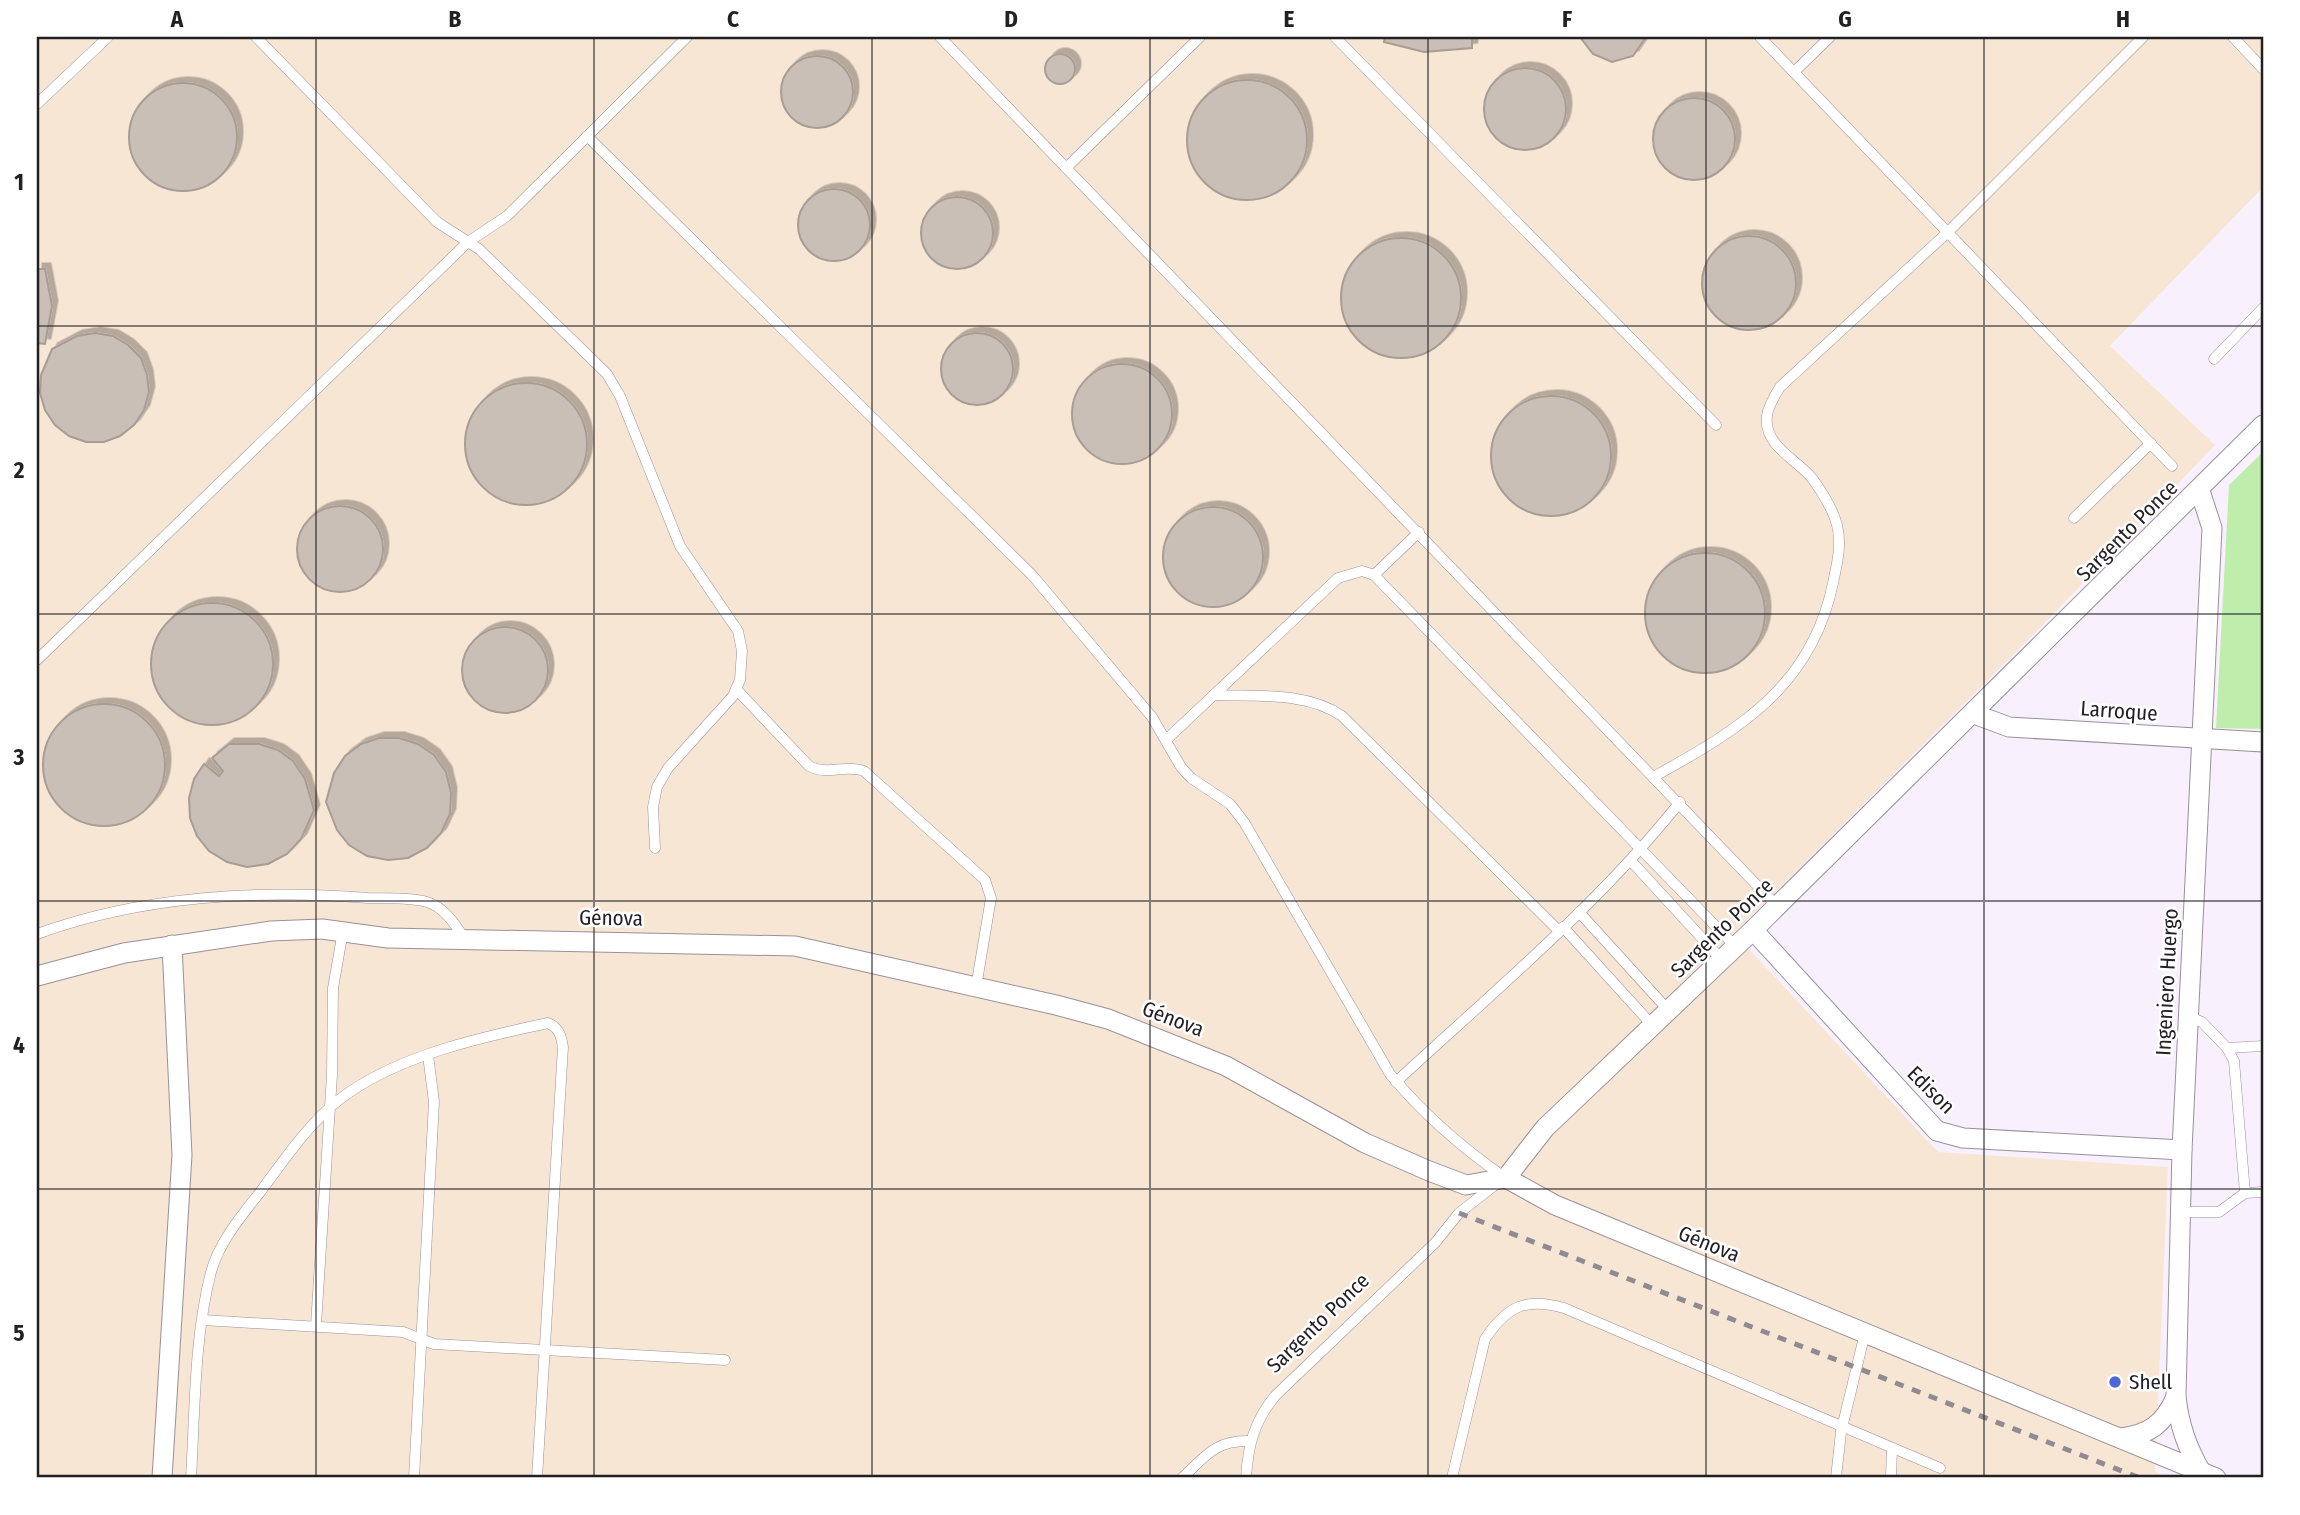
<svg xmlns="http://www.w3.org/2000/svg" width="2300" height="1515" viewBox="0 0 2300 1515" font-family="'Fira Sans Condensed',sans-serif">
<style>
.industrial{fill:#f8e6d5}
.green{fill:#bfeeac}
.building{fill:#c9bfb6;stroke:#a79d94;stroke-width:2;filter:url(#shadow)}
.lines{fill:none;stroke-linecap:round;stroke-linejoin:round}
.lane-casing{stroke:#98919b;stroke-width:11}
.street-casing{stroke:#98919b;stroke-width:21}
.lane{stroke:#fff;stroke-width:10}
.street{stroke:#fff;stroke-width:19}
.rail{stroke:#908b93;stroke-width:5;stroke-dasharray:9 9;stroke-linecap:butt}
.grid{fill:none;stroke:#232024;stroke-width:2;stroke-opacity:0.55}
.poi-dot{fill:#5165db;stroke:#fff;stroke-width:2.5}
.labels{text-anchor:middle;stroke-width:5;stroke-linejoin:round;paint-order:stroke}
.street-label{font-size:21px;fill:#232024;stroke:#fff}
.poi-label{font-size:21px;fill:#232024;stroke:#fff;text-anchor:start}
.neatline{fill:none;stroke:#232024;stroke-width:2.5}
.grid-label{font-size:23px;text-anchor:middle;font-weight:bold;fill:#232024}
</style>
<defs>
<filter id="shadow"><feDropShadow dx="5.5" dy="-5.5" stdDeviation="0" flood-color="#0004"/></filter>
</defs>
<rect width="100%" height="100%" fill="#f8f0fc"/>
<polygon class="industrial" points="37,37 2263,37 2263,187 2110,346 2215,445 2039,629 1734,933 1938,1152 2168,1167 2155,1472 2169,1478 37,1478"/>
<polygon class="green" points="2263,452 2263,729 2216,728 2229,485"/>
<g class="building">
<polygon points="1385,37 1472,37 1472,48 1424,52 1384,42"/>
<polygon points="1580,37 1646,37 1633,56 1612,62 1593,54"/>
<circle cx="1060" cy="69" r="15"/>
<circle cx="817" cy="92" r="36"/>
<circle cx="1525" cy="109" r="41"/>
<circle cx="1247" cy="140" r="60"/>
<circle cx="183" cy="137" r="54"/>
<circle cx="1694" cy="139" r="41"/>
<circle cx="834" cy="225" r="36"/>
<circle cx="957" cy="233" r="36"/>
<circle cx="1749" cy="283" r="47"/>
<circle cx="1401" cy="298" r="60"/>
<polygon points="37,269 45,269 52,306 45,344 37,343"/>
<polygon points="95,333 113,336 128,345 141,358 147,375 149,392 144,410 134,425 120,436 104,442 86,442 69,436 55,425 45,410 40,393 41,375 52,349 77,336"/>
<circle cx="977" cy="369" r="36"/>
<circle cx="1122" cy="414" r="50"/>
<circle cx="526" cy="444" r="61"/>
<circle cx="1551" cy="456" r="60"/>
<circle cx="340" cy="549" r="43"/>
<circle cx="1213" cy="557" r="50"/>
<circle cx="1705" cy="613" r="60"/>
<circle cx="212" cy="664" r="61"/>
<circle cx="505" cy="670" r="43"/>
<circle cx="104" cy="765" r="61"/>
<polygon points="379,738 399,738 418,744 434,755 446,772 451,793 450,814 441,833 427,848 408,858 388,860 367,856 349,845 337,830 326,802 334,773 345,756 361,744"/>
<polygon points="229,744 259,744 278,750 293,761 305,779 314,810 301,839 287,854 268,864 247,867 227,862 209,851 197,836 190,818 189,798 194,779 204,764 219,776 223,771 212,758"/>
</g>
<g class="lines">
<defs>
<g id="lane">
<polyline points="256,37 437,222 479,249 607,374 620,396 680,546 738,631 742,651 740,680 733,696 668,768 657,787 653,807 655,848"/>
<polyline points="940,37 1777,906"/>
<polyline points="1335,37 1716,425"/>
<polyline points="1760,37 2172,466"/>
<polyline points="2233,37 2263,69"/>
<polyline points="1795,71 1830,37"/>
<polyline points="37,104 108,37"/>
<path d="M587 136 1032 575 1152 717 1181 767 1191 778 1230 804 1244 822 1390 1074C1424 1115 1461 1147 1504 1177"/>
<polyline points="1066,168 1200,37"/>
<polyline points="2214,359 2263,308"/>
<polyline points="2074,518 2151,443"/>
<polyline points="1374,575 1419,532"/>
<polyline points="37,660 468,242 507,216 687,37"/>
<path d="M736 689 809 766C828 776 844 764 864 771L985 880 991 898 976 987"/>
<path d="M1214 695C1256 697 1306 691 1342 716L1559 931"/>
<polyline points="1166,740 1338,578 1362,571 1374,575 1736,947"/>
<path d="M1655 776C1740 729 1812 686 1833 583 1837 564 1842 545 1837 525 1833 509 1822 492 1812 478 1796 459 1763 445 1767 416 1768 406 1775 395 1780 387L1948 232 2143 37"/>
<polyline points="1631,861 1722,960"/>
<polyline points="1579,912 1669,1011"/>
<polyline points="1563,927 1653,1026"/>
<path d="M37 934C141 896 259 889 368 898 386 899 409 897 427 902 444 907 455 924 464 938"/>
<polyline points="2188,1016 2202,1022 2227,1048 2263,1046"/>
<path d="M1396 1082C1493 992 1597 906 1680 802"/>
<polyline points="2245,1193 2263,1192"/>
<polyline points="2180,1212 2219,1212 2245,1193 2234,1061 2227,1048"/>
<polyline points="203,1320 403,1332 434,1344 725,1360"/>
<polyline points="316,1325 332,1075 333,988 343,931"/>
<path d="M191 1478C195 1411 194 1338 211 1272 219 1242 242 1215 261 1191 284 1160 309 1123 340 1099 396 1056 481 1037 548 1023 559 1028 561 1035 563 1047L537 1478"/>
<polyline points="414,1478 434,1102 428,1055"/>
<path d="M1182 1478C1205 1457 1215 1440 1249 1441"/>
<path d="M1246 1478C1248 1445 1254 1422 1275 1396L1435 1243 1459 1213 1495 1185"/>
<path d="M1452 1478 1485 1339C1507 1306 1526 1297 1564 1308L1940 1468"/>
<polyline points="1836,1478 1841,1432 1865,1333"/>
<polyline points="1891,1478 1892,1448"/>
</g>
<g id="street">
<path d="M2200 491 2212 528 2182 1150 2176 1396C2179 1425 2187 1447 2201 1472"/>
<polyline points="1974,714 2009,727 2263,742"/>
<polyline points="1753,930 1937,1131 1963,1138 2182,1150"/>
<polyline points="37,976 124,953 271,931 322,929 388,938 795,946 1056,1005 1108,1019 1226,1066 1365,1143 1429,1171 1466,1185 1506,1178 1555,1205 2216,1478"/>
<polyline points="1506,1178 1545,1128 1753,930 2263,425"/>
<path d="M2120 1438C2149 1435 2164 1424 2176 1397"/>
<polyline points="162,1478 182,1155 172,945"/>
</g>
</defs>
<use href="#lane" class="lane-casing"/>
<use href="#street" class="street-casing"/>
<use href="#lane" class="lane"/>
<use href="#street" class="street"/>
<polyline class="rail" points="1459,1213 2140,1478"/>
</g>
<path class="grid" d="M316 37V1478M594 37V1478M872 37V1478M1150 37V1478M1428 37V1478M1706 37V1478M1984 37V1478M37 326H2263M37 614H2263M37 901H2263M37 1189H2263"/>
<circle class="poi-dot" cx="2115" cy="1382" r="7"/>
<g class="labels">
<g class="street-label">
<text transform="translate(2127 531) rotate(-45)" y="7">Sargento Ponce</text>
<text transform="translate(2119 711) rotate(4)" y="7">Larroque</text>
<text transform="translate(611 918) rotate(1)" y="7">Génova</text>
<text transform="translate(1722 928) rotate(-44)" y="7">Sargento Ponce</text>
<text transform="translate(2167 982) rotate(-87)" y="7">Ingeniero Huergo</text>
<text transform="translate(1173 1019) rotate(21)" y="7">Génova</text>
<text transform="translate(1931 1090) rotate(45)" y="7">Edison</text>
<text transform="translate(1709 1244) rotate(22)" y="7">Génova</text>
<text transform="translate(1318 1323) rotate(-44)" y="7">Sargento Ponce</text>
</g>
<g class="poi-label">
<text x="2129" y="1389">Shell</text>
</g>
</g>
<rect width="2300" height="1515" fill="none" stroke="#ffffff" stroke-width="77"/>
<rect x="38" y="38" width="2224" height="1438" class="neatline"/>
<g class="grid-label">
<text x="177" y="27">A</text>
<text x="455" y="27">B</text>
<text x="733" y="27">C</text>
<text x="1011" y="27">D</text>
<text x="1289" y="27">E</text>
<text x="1567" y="27">F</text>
<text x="1845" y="27">G</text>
<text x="2123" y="27">H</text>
<text x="19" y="190">1</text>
<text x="19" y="478">2</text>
<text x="19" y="765">3</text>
<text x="19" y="1053">4</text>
<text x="19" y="1341">5</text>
</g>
</svg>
